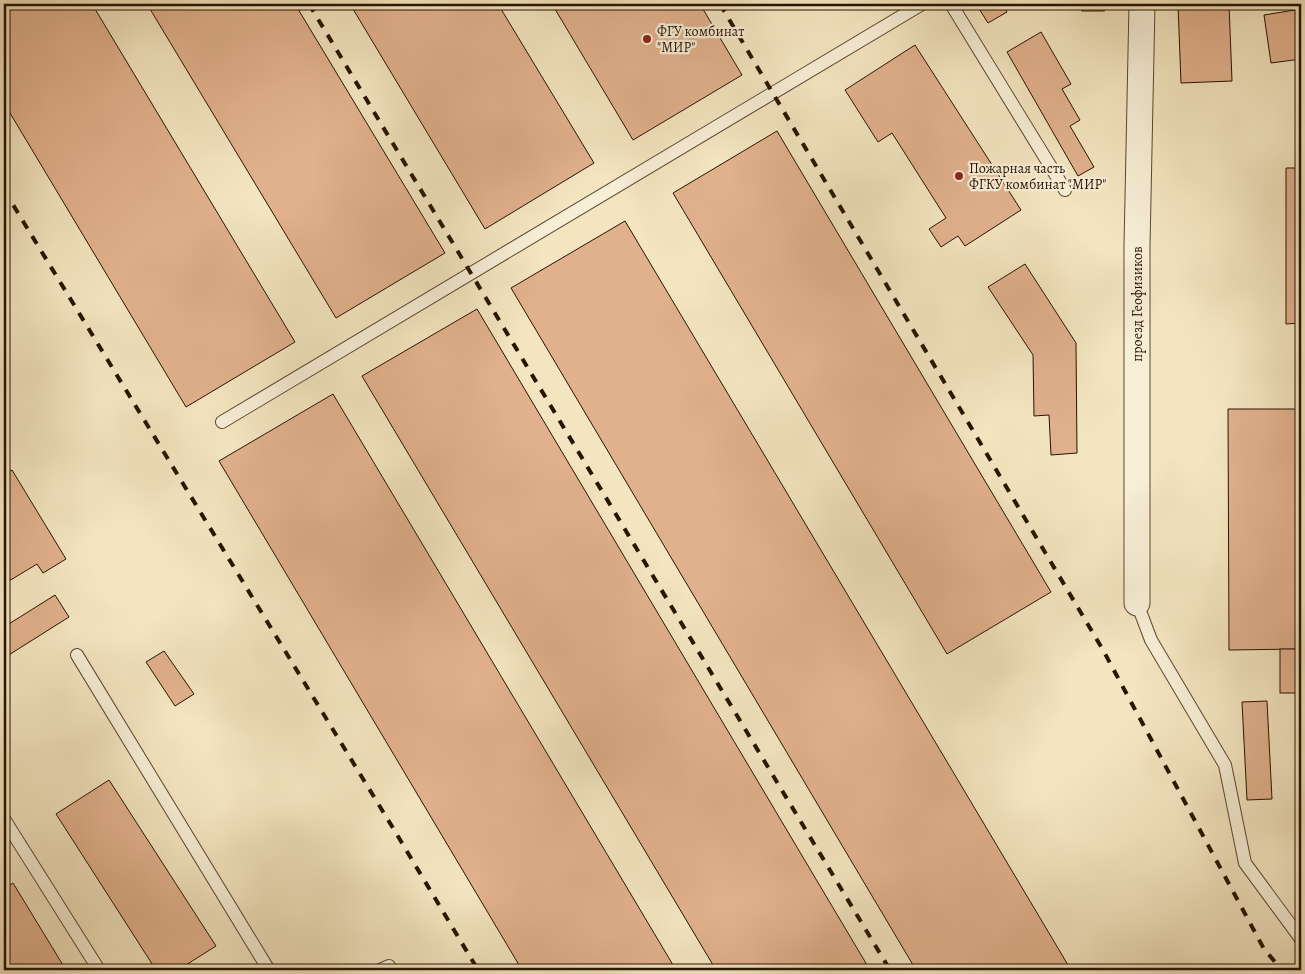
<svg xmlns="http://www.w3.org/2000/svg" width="1305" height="974" viewBox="0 0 1305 974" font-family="Alegreya,serif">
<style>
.building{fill:#e1b18d;stroke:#271300}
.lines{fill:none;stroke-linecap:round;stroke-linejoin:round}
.service-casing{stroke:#5a4830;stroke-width:14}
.minor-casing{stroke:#5a4830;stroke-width:27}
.service{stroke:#f7eed6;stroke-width:12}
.minor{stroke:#f7eed6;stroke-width:25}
.rail{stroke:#271300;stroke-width:4;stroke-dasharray:9 9;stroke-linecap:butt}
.poi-dot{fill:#8f2418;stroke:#f7eed6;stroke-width:2}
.labels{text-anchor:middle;stroke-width:4.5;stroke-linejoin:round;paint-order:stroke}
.poi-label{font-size:14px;fill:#271300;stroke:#f7eed6;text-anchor:start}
.street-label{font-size:14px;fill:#271300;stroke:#f7eed6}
</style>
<rect width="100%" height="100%" fill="#f3e5c0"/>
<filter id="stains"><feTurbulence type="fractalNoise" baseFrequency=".004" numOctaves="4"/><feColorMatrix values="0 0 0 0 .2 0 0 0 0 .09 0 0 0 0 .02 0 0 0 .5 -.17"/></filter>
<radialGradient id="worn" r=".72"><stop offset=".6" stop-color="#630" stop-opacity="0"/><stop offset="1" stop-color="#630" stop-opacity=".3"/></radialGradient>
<g class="building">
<polygon points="4,4 92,4 295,342 186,407 4,103"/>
<polygon points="147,4 295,4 445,253 336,318"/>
<polygon points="350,4 498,4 594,163 485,229"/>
<polygon points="552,4 700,4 742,75 633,140"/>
<polygon points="976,4 1002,4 1007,12 988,23"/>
<rect x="1082" y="4" width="22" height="7"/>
<polygon points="1178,4 1229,4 1232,81 1181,83"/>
<polygon points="1301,9 1301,59 1271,63 1264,15"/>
<polygon points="1041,32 1071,84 1062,89 1080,120 1070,126 1094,167 1078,176 1007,52"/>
<polygon points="915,45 1021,210 965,246 958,236 941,247 929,229 946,218 892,133 878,142 845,90"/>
<polygon points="777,131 1051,592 947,654 673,193"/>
<polygon points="1286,168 1301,168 1301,323 1286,324"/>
<polygon points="625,221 1071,970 916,970 511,288"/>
<polygon points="1025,264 1076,343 1077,453 1051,455 1049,415 1034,416 1033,355 988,287"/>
<polygon points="477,309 870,970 716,970 362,376"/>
<polygon points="333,394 676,970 522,970 219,461"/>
<polygon points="1228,409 1301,409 1301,649 1229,650"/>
<polygon points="12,470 66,559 43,573 37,564 4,584 4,475"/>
<polygon points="55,595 69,617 4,658 4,627"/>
<rect x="1280" y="649" width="21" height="44"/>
<polygon points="164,651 194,694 175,706 146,662"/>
<polygon points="1267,701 1272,799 1247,800 1242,702"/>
<polygon points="109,780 216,946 178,970 156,970 56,814"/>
<polygon points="13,883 66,970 4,970 4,889"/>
</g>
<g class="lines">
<defs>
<g id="service">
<polyline points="951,4 1065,190"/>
<polyline points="222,422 922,4"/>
<polyline points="1137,603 1151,640 1225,765 1245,863 1301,939"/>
<polyline points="77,655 267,967 261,970"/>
<polyline points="4,819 99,970"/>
<polyline points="380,970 389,966 391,970"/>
</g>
<polyline id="minor" points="1137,603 1137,246 1142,4"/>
</defs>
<use href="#service" class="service-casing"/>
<use href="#minor" class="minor-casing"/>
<use href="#service" class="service"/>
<use href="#minor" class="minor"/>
<g class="rail">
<polyline points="309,4 890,970"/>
<polyline points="720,4 1103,650 1264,949 1282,970"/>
<polyline points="4,190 396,833 478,970"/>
</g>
</g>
<g class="poi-dot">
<circle cx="647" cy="39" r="5"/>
<circle cx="959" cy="176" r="5"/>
</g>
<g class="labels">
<g class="poi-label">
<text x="657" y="36">ФГУ комбинат<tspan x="657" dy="16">"МИР"</tspan></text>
<text x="969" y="173">Пожарная часть<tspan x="969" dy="16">ФГКУ комбинат "МИР"</tspan></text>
</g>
<g class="street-label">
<text transform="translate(1137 304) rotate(-90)" y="5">проезд Геофизиков</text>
</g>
</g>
<rect width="1305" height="974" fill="none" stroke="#f3e5c0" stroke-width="20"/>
<rect x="5" y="5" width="1295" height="964" fill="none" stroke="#271300" stroke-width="2.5"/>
<rect x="10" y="10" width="1285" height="954" fill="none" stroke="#271300"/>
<rect width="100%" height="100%" filter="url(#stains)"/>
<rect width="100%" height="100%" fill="url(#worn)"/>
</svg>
